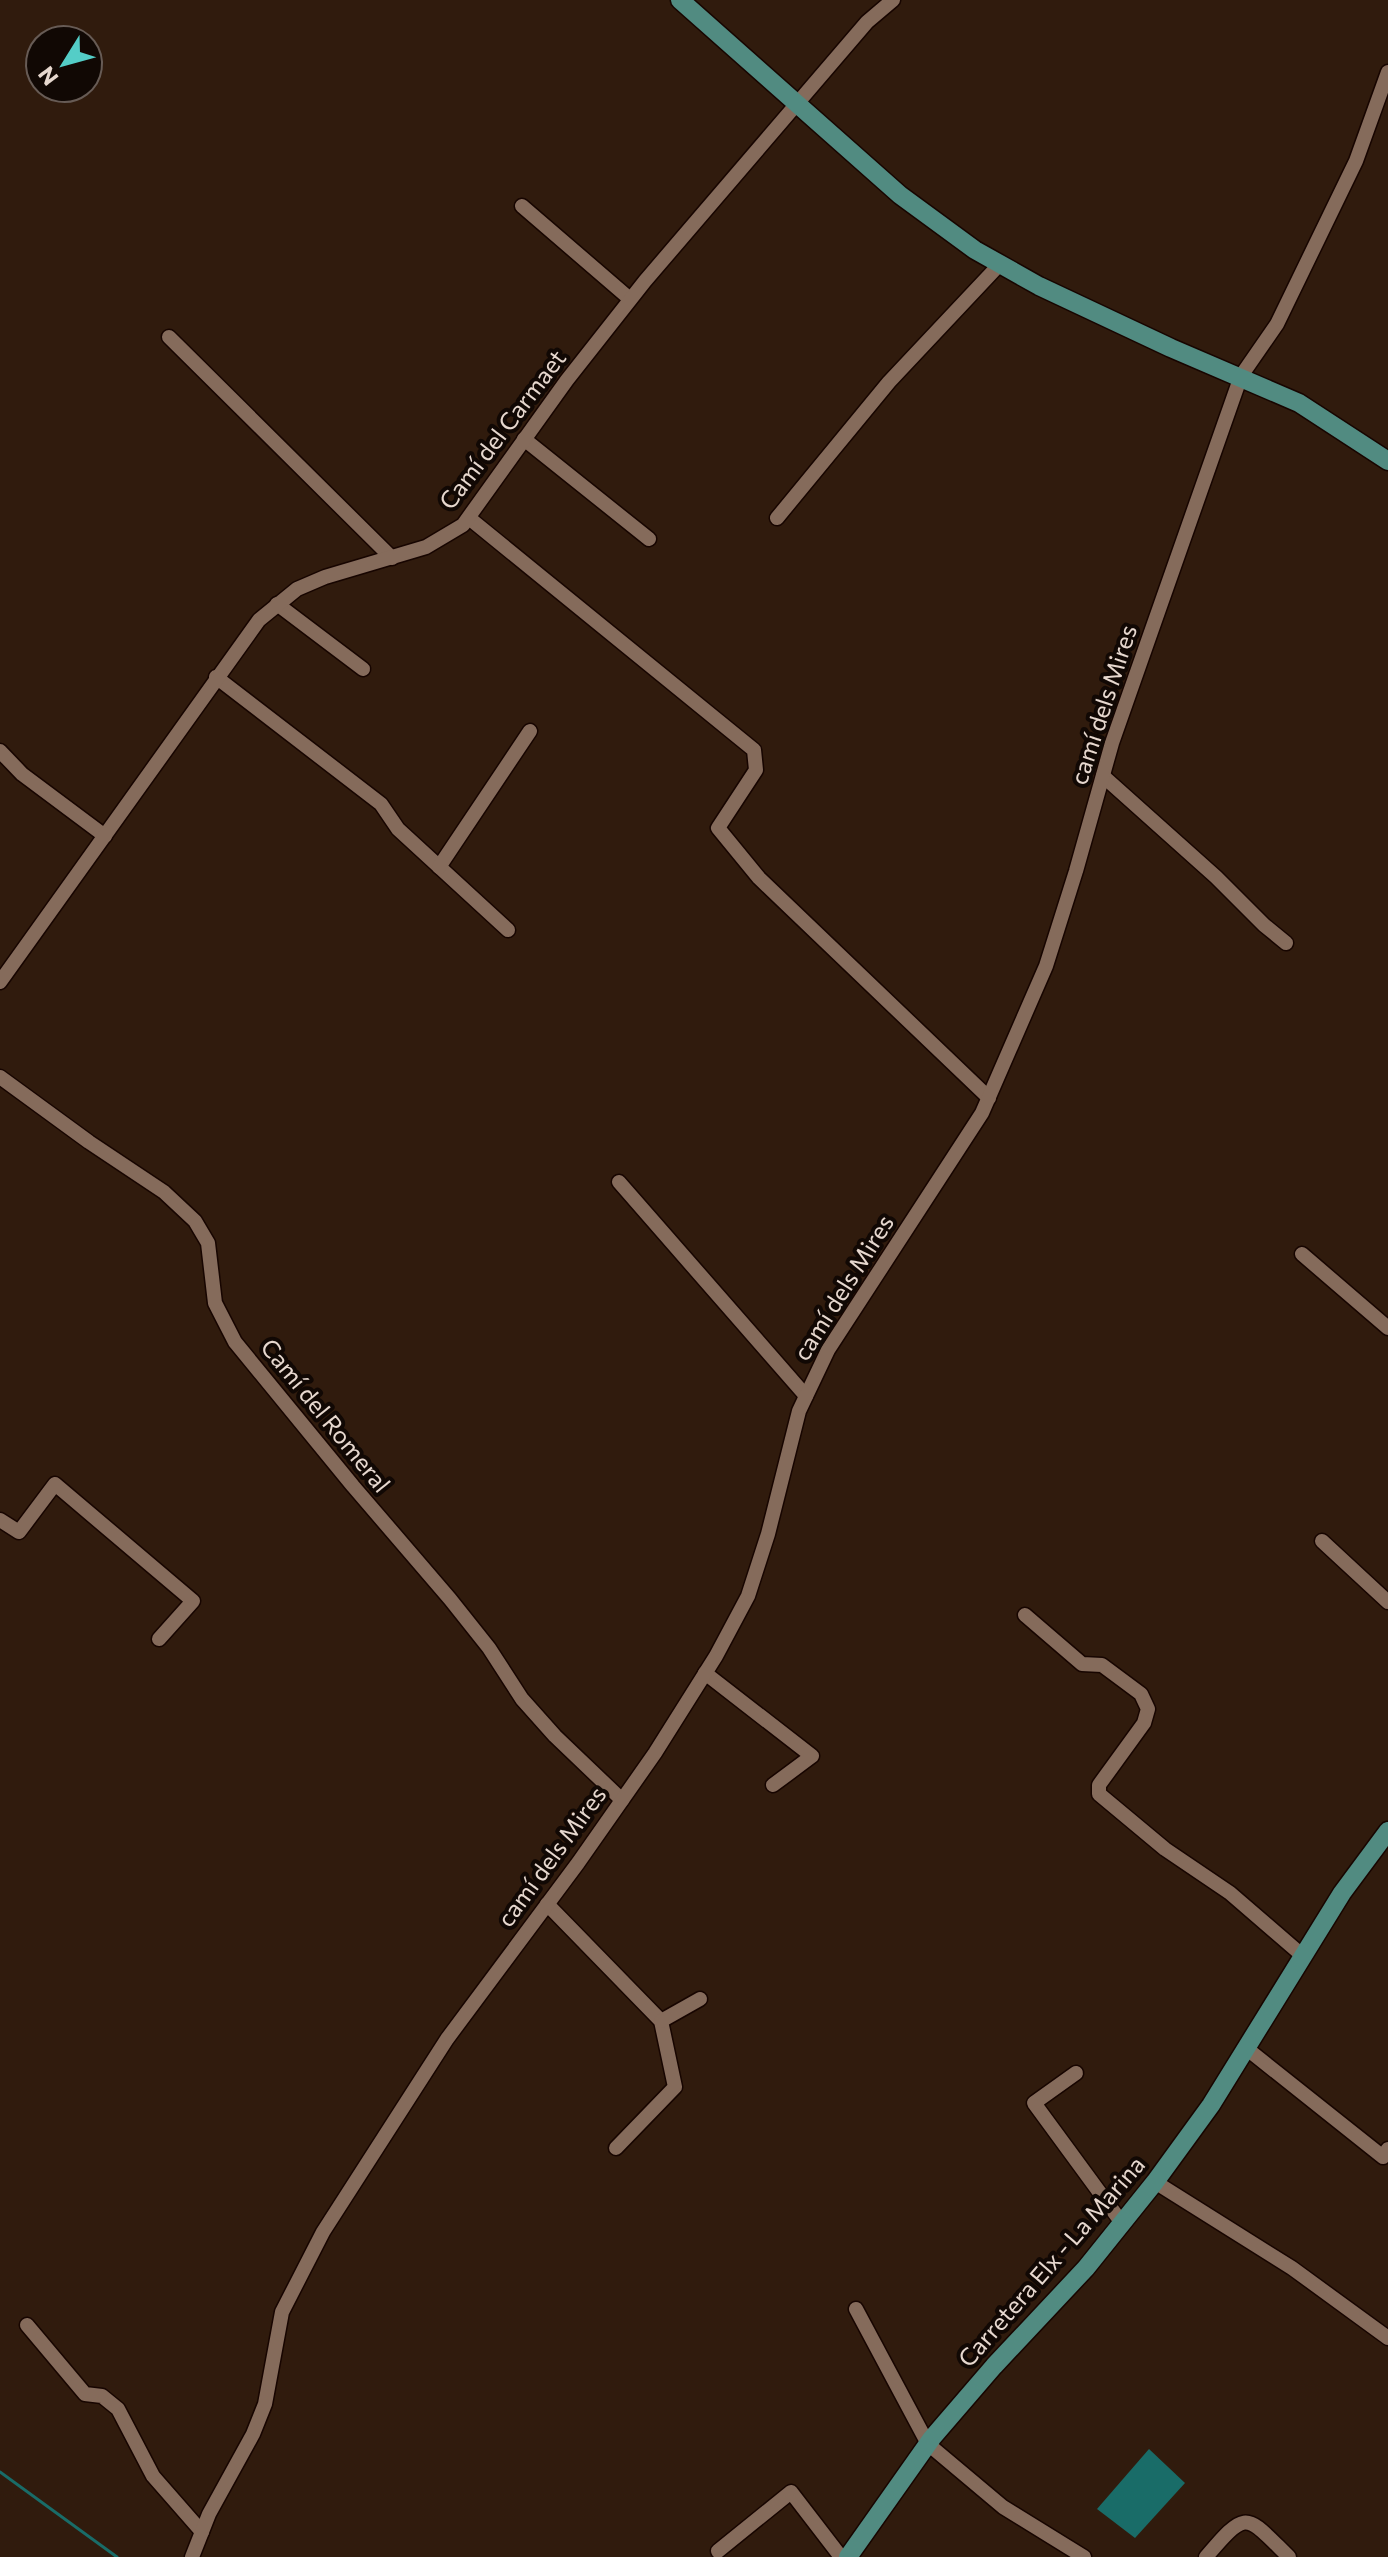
<svg xmlns="http://www.w3.org/2000/svg" width="1388" height="2557" viewBox="0 0 1388 2557" font-family="Commissioner,sans-serif">
<style>
.water{fill:#196c68}
.lines{fill:none;stroke-linecap:round;stroke-linejoin:round}
.stream{stroke:#196c68;stroke-width:3}
.minor-casing{stroke:#170500;stroke-width:17}
.major-casing{stroke:#170500;stroke-width:21}
.minor{stroke:#856b5b;stroke-width:14}
.major{stroke:#518b81;stroke-width:18}
.labels{text-anchor:middle;stroke-width:8;stroke-linejoin:round;paint-order:stroke}
.street-label{font-size:24px;fill:#e7d8cf;stroke:#110804}
</style>
<rect width="100%" height="100%" fill="#301b0d"/>
<polygon class="water" points="1149,2449 1185,2483 1135,2538 1097,2509"/>
<g class="lines">
<polyline class="stream" points="0,2472 117,2557"/>
<defs>
<g id="minor">
<polyline points="522,206 630,299"/>
<polyline points="169,337 392,558"/>
<polyline points="524,439 649,539"/>
<polyline points="469,518 754,750 756,770 718,828 759,878 989,1098"/>
<polyline points="777,518 889,382 1000,264"/>
<polyline points="277,604 363,669"/>
<polyline points="216,677 381,804 398,829 508,930"/>
<polyline points="0,751 22,774 105,836"/>
<polyline points="1103,776 1216,877 1264,925 1286,943"/>
<polyline points="439,867 530,731"/>
<polyline points="0,982 259,620 297,589 325,577 426,547 463,525 567,380 645,281 867,22 893,0"/>
<polyline points="0,1077 89,1142 164,1192 195,1221 208,1243 215,1303 235,1342 353,1486 450,1599 489,1648 522,1699 555,1736 622,1800"/>
<polyline points="619,1182 806,1396"/>
<polyline points="1302,1254 1388,1328"/>
<polyline points="0,1520 19,1532 55,1484 193,1601 159,1639"/>
<polyline points="1322,1541 1388,1602"/>
<polyline points="1025,1615 1082,1664 1102,1665 1141,1694 1148,1709 1144,1723 1099,1785 1099,1794 1165,1849 1230,1893 1303,1956"/>
<polyline points="705,1673 812,1756 773,1785"/>
<polyline points="547,1904 661,2021 675,2087 616,2148"/>
<polyline points="661,2021 700,1999"/>
<polyline points="1246,2048 1383,2157 1388,2149"/>
<polyline points="1076,2073 1034,2103 1122,2223"/>
<polyline points="1155,2182 1292,2268 1388,2338"/>
<polyline points="856,2309 928,2444 1003,2507 1084,2557"/>
<polyline points="27,2325 85,2394 102,2396 118,2409 153,2476 202,2532"/>
<polyline points="718,2551 791,2492 841,2557"/>
<polyline points="192,2557 209,2514 253,2434 265,2404 282,2312 323,2232 447,2039 578,1863 655,1753 716,1656 748,1596 768,1534 799,1411 828,1350 982,1113 1046,966 1076,871 1112,743 1241,376 1277,324 1356,161 1388,72"/>
<path d="M1206 2557C1248 2508 1245 2514 1289 2557"/>
</g>
<g id="major">
<polyline points="680,0 900,195 975,250 1039,286 1171,348 1299,403 1388,461"/>
<polyline points="848,2557 932,2438 994,2366 1086,2268 1155,2182 1211,2105 1342,1893 1388,1831"/>
</g>
</defs>
<use href="#minor" class="minor-casing"/>
<use href="#major" class="major-casing"/>
<use href="#minor" class="minor"/>
<use href="#major" class="major"/>
</g>
<g class="labels">
<g class="street-label">
<text transform="translate(503 430) rotate(-53)" y="8">Camí del Carmaet</text>
<text transform="translate(1104 705) rotate(-72)" y="8">camí dels Mires</text>
<text transform="translate(844 1288) rotate(-58)" y="8">camí dels Mires</text>
<text transform="translate(325 1416) rotate(51)" y="8">Camí del Romeral</text>
<text transform="translate(552 1857) rotate(-54)" y="8">camí dels Mires</text>
<text transform="translate(1052 2262) rotate(-49)" y="8">Carretera Elx - La Marina</text>
</g>
</g>
<g transform="translate(64 64) rotate(233)"><circle r="38" fill="#110804" stroke="#675b55" stroke-width="2"/>
<path d="M0-6L14 30L0 20L-14 30Z" fill="#54cdc7"/>
<text y="-12" font-size="22" font-weight="bold" text-anchor="middle" fill="#e7d8cf">N</text>
</g>
</svg>
